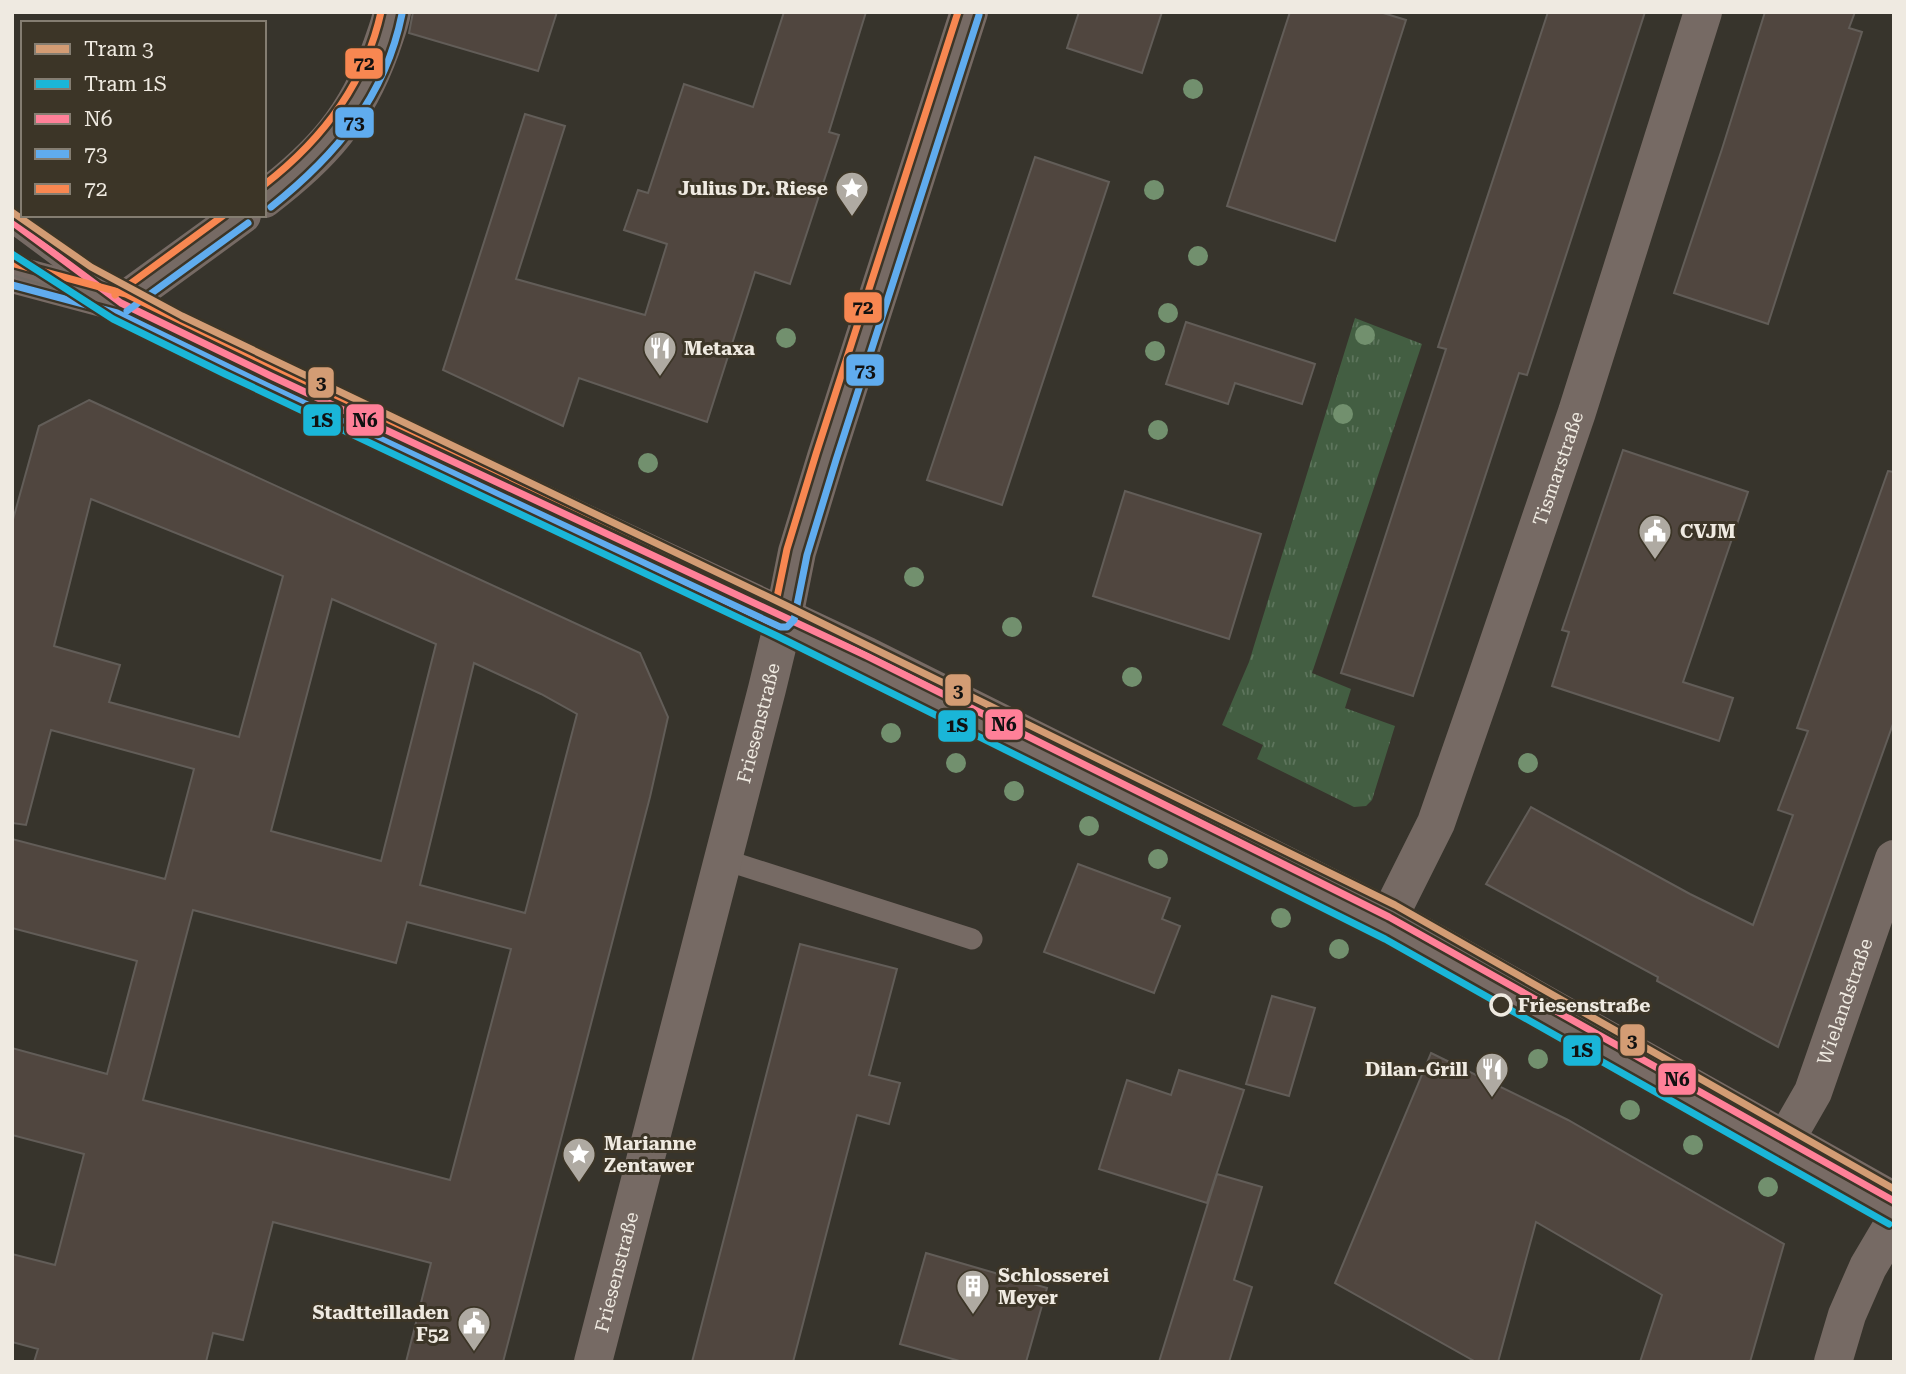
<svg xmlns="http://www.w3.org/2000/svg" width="1906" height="1374" viewBox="0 0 1906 1374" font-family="'Roboto Serif',serif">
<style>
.grass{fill:url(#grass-tufts)}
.building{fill:#50463f;stroke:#625d58;stroke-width:2;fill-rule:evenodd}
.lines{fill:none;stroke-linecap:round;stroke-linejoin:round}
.lane{stroke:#766a64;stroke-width:21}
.street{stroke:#766a64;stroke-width:38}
.secondary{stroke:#786b65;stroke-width:38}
.tram{stroke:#716a63;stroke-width:2}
.bus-1-casing{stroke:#3c3527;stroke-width:12}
.bus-2-casing{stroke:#3c3527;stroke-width:12}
.bus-3-casing{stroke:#3c3527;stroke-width:12}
.bus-1{stroke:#ff8098;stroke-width:7}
.bus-2{stroke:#60acee;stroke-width:7}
.bus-3{stroke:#f88751;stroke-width:7}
.tram-1-casing{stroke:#3c3527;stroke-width:12}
.tram-2-casing{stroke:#3c3527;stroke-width:12}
.tram-1{stroke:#d39c74;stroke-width:7}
.tram-2{stroke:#1ab6d8;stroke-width:7}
.tree{fill:#72906e}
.stop-dot{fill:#3c3527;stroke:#efeae1;stroke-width:3.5}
.labels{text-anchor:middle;stroke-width:6;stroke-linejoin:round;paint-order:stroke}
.poi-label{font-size:19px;font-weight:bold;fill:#efeae1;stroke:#3c3527;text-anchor:start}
.street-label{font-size:19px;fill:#efeae1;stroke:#3c3527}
.stop-label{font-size:19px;font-weight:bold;fill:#efeae1;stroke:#3c3527;text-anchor:start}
.line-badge{stroke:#3c3527;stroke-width:2.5}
.pale-badge-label{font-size:19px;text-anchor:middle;font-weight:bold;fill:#111}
</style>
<defs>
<pattern id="grass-tufts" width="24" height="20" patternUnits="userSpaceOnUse" patternTransform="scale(1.75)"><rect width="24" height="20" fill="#435e42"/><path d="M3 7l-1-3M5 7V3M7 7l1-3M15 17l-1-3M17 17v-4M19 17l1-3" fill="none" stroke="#5e755d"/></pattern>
</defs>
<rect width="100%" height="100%" fill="#37342c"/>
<polygon class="grass" points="1355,318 1422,344 1312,673 1351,689 1345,708 1395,726 1372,800 1366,806 1354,807 1257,759 1263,745 1222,725 1249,662"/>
<g class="building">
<polygon points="413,12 557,12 538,71 409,33"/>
<polygon points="784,12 866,12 829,132 839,135 790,284 755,272 707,422 579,378 563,426 443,370 525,114 565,126 516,279 645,315 667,244 624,230 638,190 648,193 684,84 753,107"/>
<polygon points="1079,12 1162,12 1142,73 1067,48"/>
<polygon points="1290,12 1380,12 1406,20 1335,241 1227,206"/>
<polygon points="1548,12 1645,12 1527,375 1519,373 1413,696 1341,673 1446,349 1438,347"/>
<polygon points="1765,12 1855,12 1849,28 1862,32 1768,324 1674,293 1722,149"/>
<polygon points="1035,157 1109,182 1002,505 927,480"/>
<polygon points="1186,322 1315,364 1302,404 1235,383 1228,404 1166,384"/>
<path d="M89 400 640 653 668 717 650 797 503 1362H406L431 1263 273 1222 243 1340 213 1333 206 1362H34L38 1349 12 1342V1254L55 1265 84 1154 12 1135V1048L107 1074 137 961 12 928V839L165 879 194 769 51 730 26 825 12 823V523L39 426ZM91 499 283 576 239 737 109 702 120 665 54 646ZM332 599 436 644 381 861 271 831ZM474 663 541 694 577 714 525 913 420 885ZM193 910 396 963 407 922 511 949 450 1180 143 1100Z"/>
<polygon points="1623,450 1748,492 1683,682 1733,698 1719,741 1552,686 1569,632 1562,630"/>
<polygon points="1888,471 1894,472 1894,721 1778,1047 1657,981 1658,977 1486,884 1531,807 1690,894 1753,925 1793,815 1778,810 1808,731 1797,728"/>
<polygon points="1125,491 1261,534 1229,639 1093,596"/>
<polygon points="1078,864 1170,898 1162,919 1180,926 1154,993 1044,952"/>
<polygon points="800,944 897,969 869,1075 900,1083 889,1124 857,1115 793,1362 692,1362"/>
<polygon points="1272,996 1315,1008 1289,1096 1246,1084"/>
<polygon points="1431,1053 1568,1120 1784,1244 1750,1362 1640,1362 1662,1295 1536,1222 1498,1362 1476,1362 1335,1283"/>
<polygon points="1179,1070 1244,1090 1207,1203 1099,1169 1127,1080 1171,1095"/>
<polygon points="1217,1174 1262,1187 1234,1280 1252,1287 1229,1362 1159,1362"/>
<polygon points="926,1253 1047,1288 1026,1362 963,1362 900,1344"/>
</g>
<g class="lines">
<g class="lane">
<polyline points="12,222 102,289"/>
<polyline points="722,859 972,939"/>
</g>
<g class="street">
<path d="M264 199C322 155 356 117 381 48 385 36 390 24 392 12"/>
<polyline points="121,303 242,215"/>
<path id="s1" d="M1389 917 1436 823 1484 685 1577 412 1703 12"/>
<path id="s2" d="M1786 1139 1813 1092 1894 859"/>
<path id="s3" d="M593 1362 767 689 782 627 797 552 826 457 969 12"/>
<polyline points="1833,1362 1847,1315 1868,1267 1894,1223"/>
</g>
<polyline class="secondary" points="12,274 121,303 271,376 867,656 1389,917 1894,1201"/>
<polyline class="tram" points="12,275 63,291 229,365"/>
<defs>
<polyline id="bus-1" points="12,222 121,303 271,376 867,656 1389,917 1894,1201"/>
<g id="bus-2">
<path d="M271 207C335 156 385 98 402 14"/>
<polyline points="12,285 117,313 267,386 780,627 787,627 794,620 807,555 836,460 979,15"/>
<polyline points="127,311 248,223"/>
</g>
<g id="bus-3">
<path d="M264 185C322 140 365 85 381 12"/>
<polyline points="15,264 126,294 276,367 776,602 787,549 816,454 958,12"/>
<polyline points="115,295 224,215"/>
</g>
</defs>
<use href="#bus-1" class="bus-1-casing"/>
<use href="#bus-2" class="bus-2-casing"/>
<use href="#bus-3" class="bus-3-casing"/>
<use href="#bus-1" class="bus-1"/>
<use href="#bus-2" class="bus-2"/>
<use href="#bus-3" class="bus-3"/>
<defs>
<polyline id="tram-1" points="12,212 91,267 182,316 785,605 1395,905 1894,1189"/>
<polyline id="tram-2" points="12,254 113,319 225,374 777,636 1385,939 1889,1224"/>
</defs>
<use href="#tram-1" class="tram-1-casing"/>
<use href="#tram-2" class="tram-2-casing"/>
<use href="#tram-1" class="tram-1"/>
<use href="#tram-2" class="tram-2"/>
</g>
<g class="tree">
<circle cx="1193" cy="89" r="10"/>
<circle cx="1154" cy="190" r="10"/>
<circle cx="1198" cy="256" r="10"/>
<circle cx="1168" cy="313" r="10"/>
<circle cx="1365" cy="335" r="10"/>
<circle cx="786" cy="338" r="10"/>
<circle cx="1155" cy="351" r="10"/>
<circle cx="1343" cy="414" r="10"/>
<circle cx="1158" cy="430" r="10"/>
<circle cx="648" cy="463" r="10"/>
<circle cx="914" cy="577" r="10"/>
<circle cx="1012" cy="627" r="10"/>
<circle cx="1132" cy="677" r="10"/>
<circle cx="891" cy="733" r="10"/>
<circle cx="956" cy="763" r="10"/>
<circle cx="1528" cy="763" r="10"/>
<circle cx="1014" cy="791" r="10"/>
<circle cx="1089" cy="826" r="10"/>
<circle cx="1158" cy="859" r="10"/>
<circle cx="1281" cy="918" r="10"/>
<circle cx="1339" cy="949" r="10"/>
<circle cx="1538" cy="1059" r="10"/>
<circle cx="1630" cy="1110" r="10"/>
<circle cx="1693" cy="1145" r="10"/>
<circle cx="1768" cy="1187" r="10"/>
</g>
<defs>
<symbol id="sight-pin" viewBox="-11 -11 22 30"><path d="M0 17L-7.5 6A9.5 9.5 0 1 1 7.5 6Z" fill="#afaaa2" stroke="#3c3527"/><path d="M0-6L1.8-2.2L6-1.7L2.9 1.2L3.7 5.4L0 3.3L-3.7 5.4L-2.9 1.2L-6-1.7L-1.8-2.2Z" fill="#fff"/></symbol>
<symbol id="restaurant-pin" viewBox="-11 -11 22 30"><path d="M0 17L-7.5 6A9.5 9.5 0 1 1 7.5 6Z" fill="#afaaa2" stroke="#3c3527"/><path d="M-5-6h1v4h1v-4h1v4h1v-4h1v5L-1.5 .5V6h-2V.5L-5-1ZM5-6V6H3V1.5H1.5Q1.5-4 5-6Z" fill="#fff"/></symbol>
<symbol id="civic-pin" viewBox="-11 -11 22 30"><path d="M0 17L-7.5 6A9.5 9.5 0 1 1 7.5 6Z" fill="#afaaa2" stroke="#3c3527"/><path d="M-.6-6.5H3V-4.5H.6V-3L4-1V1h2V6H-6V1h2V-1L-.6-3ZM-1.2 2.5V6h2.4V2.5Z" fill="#fff"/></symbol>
<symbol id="building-pin" viewBox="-11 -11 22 30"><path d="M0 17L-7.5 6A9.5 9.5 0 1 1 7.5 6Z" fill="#afaaa2" stroke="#3c3527"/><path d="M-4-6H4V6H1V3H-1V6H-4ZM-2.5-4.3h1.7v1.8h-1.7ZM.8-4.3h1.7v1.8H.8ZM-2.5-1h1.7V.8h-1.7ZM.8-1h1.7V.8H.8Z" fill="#fff"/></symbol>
</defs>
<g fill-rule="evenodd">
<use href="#sight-pin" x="833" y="169" width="38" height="52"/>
<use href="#restaurant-pin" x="641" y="329" width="38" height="52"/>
<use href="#civic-pin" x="1636" y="512" width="38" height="52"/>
<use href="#restaurant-pin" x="1473" y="1050" width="38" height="52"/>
<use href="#sight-pin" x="560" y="1135" width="38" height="52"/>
<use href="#building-pin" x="954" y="1267" width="38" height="52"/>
<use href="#civic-pin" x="455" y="1304" width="38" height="52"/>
</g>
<circle class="stop-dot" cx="1501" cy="1005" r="10"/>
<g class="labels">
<g class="poi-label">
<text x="828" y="195" text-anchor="end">Julius Dr. Riese</text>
<text x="684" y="355">Metaxa</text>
<text x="1680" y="538">CVJM</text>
<text x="1468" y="1076" text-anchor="end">Dilan-Grill</text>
<text x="604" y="1150">Marianne<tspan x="604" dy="22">Zentawer</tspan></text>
<text x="998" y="1282">Schlosserei<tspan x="998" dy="22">Meyer</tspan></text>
<text x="449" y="1319" text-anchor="end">Stadtteilladen<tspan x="449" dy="22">F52</tspan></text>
</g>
<g class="street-label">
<text dy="7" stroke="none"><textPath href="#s1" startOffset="480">Tismarstraße</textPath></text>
<text dy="7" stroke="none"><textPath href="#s3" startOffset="660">Friesenstraße</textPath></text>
<text dy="7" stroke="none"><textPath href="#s2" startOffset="150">Wielandstraße</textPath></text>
<text dy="7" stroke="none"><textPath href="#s3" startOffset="93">Friesenstraße</textPath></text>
</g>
<g class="stop-label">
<text x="1518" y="1012">Friesenstraße</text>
</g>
</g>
<g class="line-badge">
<rect x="344" y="47" width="40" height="33" rx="7" fill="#f88751"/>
<rect x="334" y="106" width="41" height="33" rx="7" fill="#60acee"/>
<rect x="843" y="291" width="40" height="33" rx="7" fill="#f88751"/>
<rect x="845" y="353" width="40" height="34" rx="7" fill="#60acee"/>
<rect x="307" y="366" width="28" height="33" rx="7" fill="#d39c74"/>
<rect x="302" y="403" width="40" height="34" rx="7" fill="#1ab6d8"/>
<rect x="345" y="403" width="40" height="34" rx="7" fill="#ff8098"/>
<rect x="944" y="673" width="28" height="34" rx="7" fill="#d39c74"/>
<rect x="984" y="708" width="40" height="33" rx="7" fill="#ff8098"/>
<rect x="937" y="709" width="40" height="34" rx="7" fill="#1ab6d8"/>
<rect x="1619" y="1023" width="27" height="34" rx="7" fill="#d39c74"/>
<rect x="1562" y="1034" width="40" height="33" rx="7" fill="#1ab6d8"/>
<rect x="1657" y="1062" width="40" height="34" rx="7" fill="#ff8098"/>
</g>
<g class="pale-badge-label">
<text x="364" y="70">72</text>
<text x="354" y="129">73</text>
<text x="863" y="314">72</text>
<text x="865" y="377">73</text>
<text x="321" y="389">3</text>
<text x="322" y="427">1S</text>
<text x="365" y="427">N6</text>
<text x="958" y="697">3</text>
<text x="1004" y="731">N6</text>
<text x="957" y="732">1S</text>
<text x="1632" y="1047">3</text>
<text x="1582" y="1057">1S</text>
<text x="1677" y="1086">N6</text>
</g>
<rect width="1906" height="1374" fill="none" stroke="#efeae1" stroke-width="28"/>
<rect x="21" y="21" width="245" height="196" fill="#3c3527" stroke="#847d71" stroke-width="2"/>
<rect x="35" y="44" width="35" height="10" fill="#d39c74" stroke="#847d71" stroke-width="2"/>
<text x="84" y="56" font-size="21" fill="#efeae1">Tram 3</text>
<rect x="35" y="79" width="35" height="10" fill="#1ab6d8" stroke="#847d71" stroke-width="2"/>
<text x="84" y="91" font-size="21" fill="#efeae1">Tram 1S</text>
<rect x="35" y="114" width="35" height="10" fill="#ff8098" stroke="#847d71" stroke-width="2"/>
<text x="84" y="126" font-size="21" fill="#efeae1">N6</text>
<rect x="35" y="149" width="35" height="10" fill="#60acee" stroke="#847d71" stroke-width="2"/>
<text x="84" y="161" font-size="21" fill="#efeae1">73</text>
<rect x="35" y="184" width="35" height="10" fill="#f88751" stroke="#847d71" stroke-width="2"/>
<text x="84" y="196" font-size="21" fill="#efeae1">72</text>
</svg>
